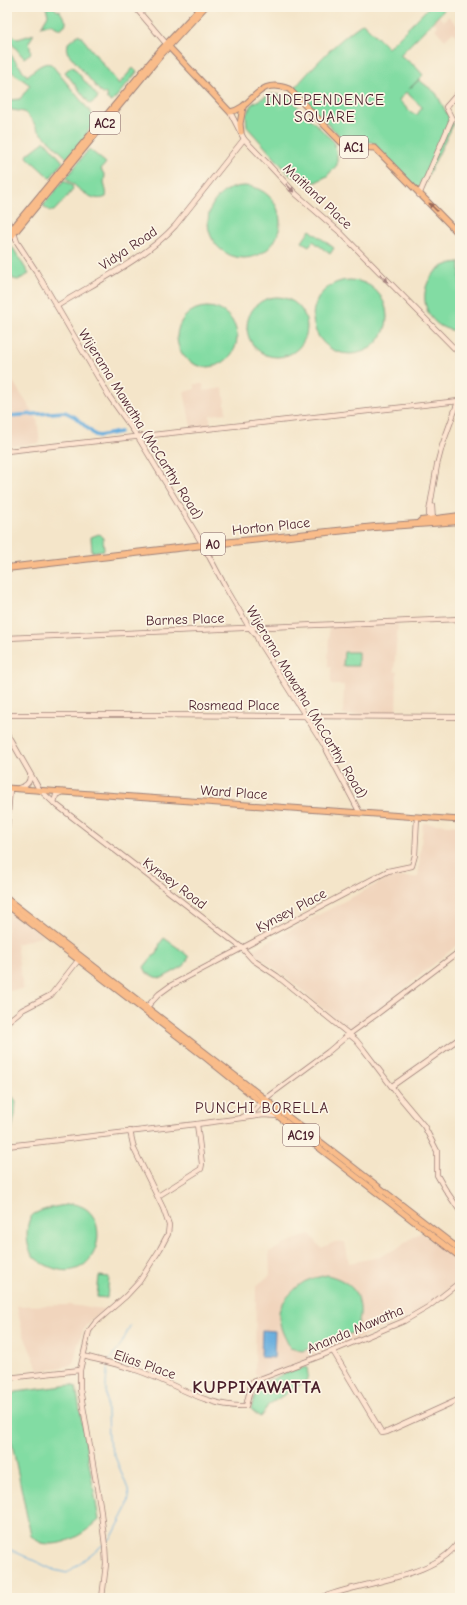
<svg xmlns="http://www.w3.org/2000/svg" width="467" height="1605" viewBox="0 0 467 1605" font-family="'Comic Neue',sans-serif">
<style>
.built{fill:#f1d5bd}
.green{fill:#82dca3;stroke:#667e67;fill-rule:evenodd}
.water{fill:#67aede;stroke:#586684}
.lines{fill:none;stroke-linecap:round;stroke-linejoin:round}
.stream{stroke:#67aede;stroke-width:1}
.canal{stroke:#67aede;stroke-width:3.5}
.secondary-casing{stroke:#9f827a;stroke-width:6}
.primary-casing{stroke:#9f827a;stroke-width:7}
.highway-casing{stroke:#9f827a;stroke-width:8}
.secondary{stroke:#fde4d0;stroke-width:4.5}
.primary{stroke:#f9bc8a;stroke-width:5}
.highway{stroke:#f9bc8a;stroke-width:6}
.oneway{fill:#a4827e}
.oneway2{fill:#996656}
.labels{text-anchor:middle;stroke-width:3.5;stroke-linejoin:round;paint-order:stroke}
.shield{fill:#fcf5e5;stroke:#7f5f63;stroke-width:1}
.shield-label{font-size:13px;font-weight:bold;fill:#4a1f2b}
.street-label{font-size:14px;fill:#4a1f2b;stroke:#fcf5e5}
.neighbourhood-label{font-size:15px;letter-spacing:1px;fill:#4a1f2b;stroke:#fcf5e5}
.district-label{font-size:18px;font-weight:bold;letter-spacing:1px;fill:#4a1f2b;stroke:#fcf5e5}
</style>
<rect width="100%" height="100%" fill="#fcf5e5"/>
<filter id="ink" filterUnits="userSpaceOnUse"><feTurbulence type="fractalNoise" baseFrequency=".025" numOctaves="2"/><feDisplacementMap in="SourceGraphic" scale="8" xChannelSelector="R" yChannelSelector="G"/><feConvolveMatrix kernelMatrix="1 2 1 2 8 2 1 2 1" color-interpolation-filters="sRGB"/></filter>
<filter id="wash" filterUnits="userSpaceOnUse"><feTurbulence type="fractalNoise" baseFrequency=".012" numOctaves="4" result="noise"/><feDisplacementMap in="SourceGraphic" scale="16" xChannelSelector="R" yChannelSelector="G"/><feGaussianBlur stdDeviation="0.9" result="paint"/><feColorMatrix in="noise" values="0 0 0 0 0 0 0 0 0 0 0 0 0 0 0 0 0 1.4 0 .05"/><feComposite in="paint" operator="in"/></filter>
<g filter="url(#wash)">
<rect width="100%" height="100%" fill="#f4e5c9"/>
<g class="built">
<polygon points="436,14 444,21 448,16 458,26 456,28 460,34 457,37 453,32 445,40 435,29 438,26 431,19"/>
<polygon points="10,377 37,419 40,443 7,447 7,378"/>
<polygon points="195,384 203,384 204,391 223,388 226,413 210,415 210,425 195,428 191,426 184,392 195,389"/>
<polygon points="398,623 394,671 397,672 396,716 343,715 344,685 331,685 331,667 328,667 329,625"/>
<polygon points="423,823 460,826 460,943 350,1032 285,976 251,951 390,877 418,877"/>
<polygon points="7,908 44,936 16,944 23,989 7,991"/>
<polygon points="421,1232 460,1263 460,1281 410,1317 369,1335 260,1378 255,1373 256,1286 270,1275 269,1252 291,1241 310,1234 321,1248 335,1242 345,1242 349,1263 379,1257 399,1247"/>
<polygon points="69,1305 105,1309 86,1325 78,1344 73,1365 39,1371 22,1331 17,1306"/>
</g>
<g class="green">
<polygon points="46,7 54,7 57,11 59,10 66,21 66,24 60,29 50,24 41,27 48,15"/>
<path d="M429 7H447L400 55 416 67 423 75 409 89 419 80 436 93 453 125 420 191 372 142H367L363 145H350L292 91C314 66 336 41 363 23L388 48ZM406 92 422 107 417 115 411 113 399 100Z"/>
<polygon points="7,33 18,39 34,34 29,42 31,53 24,58 7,38"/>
<polygon points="79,34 119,84 133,68 137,72 112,102 106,98 108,97 105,93 103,95 67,52 68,43"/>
<path d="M7 50 27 76C34 71 42 61 51 64L97 120 87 132 88 136 68 159 38 130 32 120 24 112 7 109V103L11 100 20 99 30 85 9 70H7Z"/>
<polygon points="72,66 98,97 96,100 90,104 65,72"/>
<polygon points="271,94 287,96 334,142 337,155 337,165 327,176 316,182 304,182 290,175 247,127 246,115 253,103"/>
<polygon points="45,141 63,162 50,178 27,157 28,154"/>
<path d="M89 149 106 163 101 169 105 176C102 186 108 189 106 197 92 204 76 186 66 178Z"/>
<polygon points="64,180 72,185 73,190 54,211 50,211 44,207 44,204"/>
<circle cx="244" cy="222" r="36"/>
<polygon points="310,230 334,248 330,254 313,241 309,246 302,242"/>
<polygon points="9,247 13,248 29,274 18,280 13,279 7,269 7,249"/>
<path d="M460 262V331C414 331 412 265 460 262Z"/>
<circle cx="350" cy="317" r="37"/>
<circle cx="277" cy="327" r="30"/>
<circle cx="207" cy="337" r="30"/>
<polygon points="99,534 103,538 104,550 92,552 91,537"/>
<polygon points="344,652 358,652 358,666 343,666"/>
<polygon points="164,938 181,950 189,957 184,966 162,978 155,977 147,973 144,967 152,957 157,954 160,943"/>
<polygon points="7,1090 16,1101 15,1115 11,1133 7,1136"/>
<path d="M72 1204C117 1208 100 1293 46 1265 40 1262 33 1258 30 1251 26 1243 25 1219 34 1214 45 1208 60 1206 72 1204Z"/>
<path d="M327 1275C336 1277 345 1281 352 1288 362 1299 364 1322 352 1333L302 1351 290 1348C285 1337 278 1326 279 1313 279 1304 297 1285 306 1281 312 1278 320 1277 327 1275Z"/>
<polygon points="99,1276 109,1277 107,1298 97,1297"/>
<path d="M307 1367 308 1375 306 1381 268 1405 265 1411 260 1417 251 1409C253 1401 255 1393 261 1386 267 1379 297 1369 307 1367Z"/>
<path d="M71 1385 76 1387 99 1520C85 1533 63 1548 42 1543 38 1542 34 1538 31 1536L11 1439 7 1401 10 1395 16 1392Z"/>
</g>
<polygon class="water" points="262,1330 275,1331 274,1358 261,1357"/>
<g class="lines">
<g class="stream">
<polyline points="109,1361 122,1343 130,1326"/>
<polyline points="106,1542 112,1537 127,1508 129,1498 128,1489 108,1439 106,1383 108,1364"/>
<polyline points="7,1548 54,1570 67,1573 104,1544"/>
</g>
<polyline class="canal" points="7,416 65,412 75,417 95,435 99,436 120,432"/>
</g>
</g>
<g filter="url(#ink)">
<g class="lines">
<defs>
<g id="secondary">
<polyline points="135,7 169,47"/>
<polyline points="230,112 244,139 268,164 296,194 341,233 460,354"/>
<polyline points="419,195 452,119 446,107 460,91"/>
<polyline points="7,220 14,233 17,242 36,271 109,396 138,437 203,545 226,588 249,627 256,635 260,644 324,745 360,813"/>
<path d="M57 306C94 283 146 258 175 226L244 139"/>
<polyline points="7,451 459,401"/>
<polyline points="432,506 433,522"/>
<polyline points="429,522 429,512 437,465 442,446 459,399"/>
<polyline points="7,638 460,619"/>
<polyline points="7,715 150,715 460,717"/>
<polyline points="7,733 39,789 54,803 242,948 253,960 277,976 356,1040 364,1050 398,1095 424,1126 437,1151 437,1175 445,1189 460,1211"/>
<path d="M19 788C26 786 30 783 30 776"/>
<polyline points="54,803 56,795 62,792"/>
<polyline points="7,828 10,788"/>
<polyline points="145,1009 159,994 170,986 388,871 412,866 415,855 417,817"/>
<polyline points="7,1022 22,1010 51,995 80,958"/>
<polyline points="392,1086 460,1038"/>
<polyline points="243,1117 254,1111 266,1098 328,1052 348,1035 377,1014 460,951"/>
<polyline points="7,1146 197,1124 264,1115 278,1116"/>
<polyline points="158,1196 201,1169 202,1164 197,1124"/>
<polyline points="333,1351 382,1433 387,1432 460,1399"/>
<path d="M83 1356C102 1361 121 1365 139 1371 174 1383 207 1408 246 1406L252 1382 323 1355 404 1321 428 1307 460 1282"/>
<polyline points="7,1378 80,1370"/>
<polyline points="102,1598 106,1564 105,1546 100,1505 80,1389 80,1370 89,1331 95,1323 126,1296 139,1282 160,1249 168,1234 169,1225 163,1208 134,1149 130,1131"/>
<path d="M321 1598C358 1582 440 1578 460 1539"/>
</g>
<g id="primary">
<path d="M169 47 230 112C254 108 256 76 289 89L341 142 351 147 375 148 460 235"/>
<polyline points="241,132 240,124 243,107"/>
<polyline points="7,235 158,53 201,7"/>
<polyline points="7,242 161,55 205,7"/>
<polyline points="7,788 460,820"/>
<polyline points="7,899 460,1250"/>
<polyline points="7,905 206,1058 278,1116 460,1257"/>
</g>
<g id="highway">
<polyline points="419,523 421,521 460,516"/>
<polyline points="7,568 203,545 375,527 460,521"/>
</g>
</defs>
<use href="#secondary" class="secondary-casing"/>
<use href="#primary" class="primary-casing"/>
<use href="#highway" class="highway-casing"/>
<use href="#secondary" class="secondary"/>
<use href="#primary" class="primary"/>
<use href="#highway" class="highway"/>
</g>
<defs><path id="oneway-solid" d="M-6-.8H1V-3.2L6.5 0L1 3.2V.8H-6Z"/></defs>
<g class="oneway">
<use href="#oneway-solid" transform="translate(290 188) rotate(46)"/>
<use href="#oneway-solid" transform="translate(384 278) rotate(46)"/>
</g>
<use class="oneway2" href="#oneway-solid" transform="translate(433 207) rotate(-135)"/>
</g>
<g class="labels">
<g class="shield">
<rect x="90" y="112" width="30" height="22" rx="3"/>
<rect x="340" y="136" width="28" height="22" rx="3"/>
<rect x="201" y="533" width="24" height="22" rx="3"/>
<rect x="283" y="1124" width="36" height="22" rx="3"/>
</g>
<g class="shield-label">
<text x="105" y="128">AC2</text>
<text x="354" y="152">AC1</text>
<text x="213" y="549">A0</text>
<text x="301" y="1140">AC19</text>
</g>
<g class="street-label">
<text transform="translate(318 196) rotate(43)" y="5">Maitland Place</text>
<text transform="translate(128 248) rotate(-34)" y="5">Vidya Road</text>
<text transform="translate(141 424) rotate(58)" y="5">Wijerama Mawatha (McCarthy Road)</text>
<text transform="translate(271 526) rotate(-6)" y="5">Horton Place</text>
<text transform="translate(185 619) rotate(-2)" y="5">Barnes Place</text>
<text transform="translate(307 702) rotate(59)" y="5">Wijerama Mawatha (McCarthy Road)</text>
<text x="234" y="710">Rosmead Place</text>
<text transform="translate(234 792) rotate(4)" y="5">Ward Place</text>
<text transform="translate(175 883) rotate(37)" y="5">Kynsey Road</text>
<text transform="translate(291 910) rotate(-28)" y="5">Kynsey Place</text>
<text transform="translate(355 1329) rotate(-23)" y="5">Ananda Mawatha</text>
<text transform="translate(145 1364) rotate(19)" y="5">Elias Place</text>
</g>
<g class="neighbourhood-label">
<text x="325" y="105">INDEPENDENCE<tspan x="325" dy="17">SQUARE</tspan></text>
<text x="262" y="1113">PUNCHI BORELLA</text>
</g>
<g class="district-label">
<text x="257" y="1393">KUPPIYAWATTA</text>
</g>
</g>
<rect width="467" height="1605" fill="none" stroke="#fcf5e5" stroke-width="24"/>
</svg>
